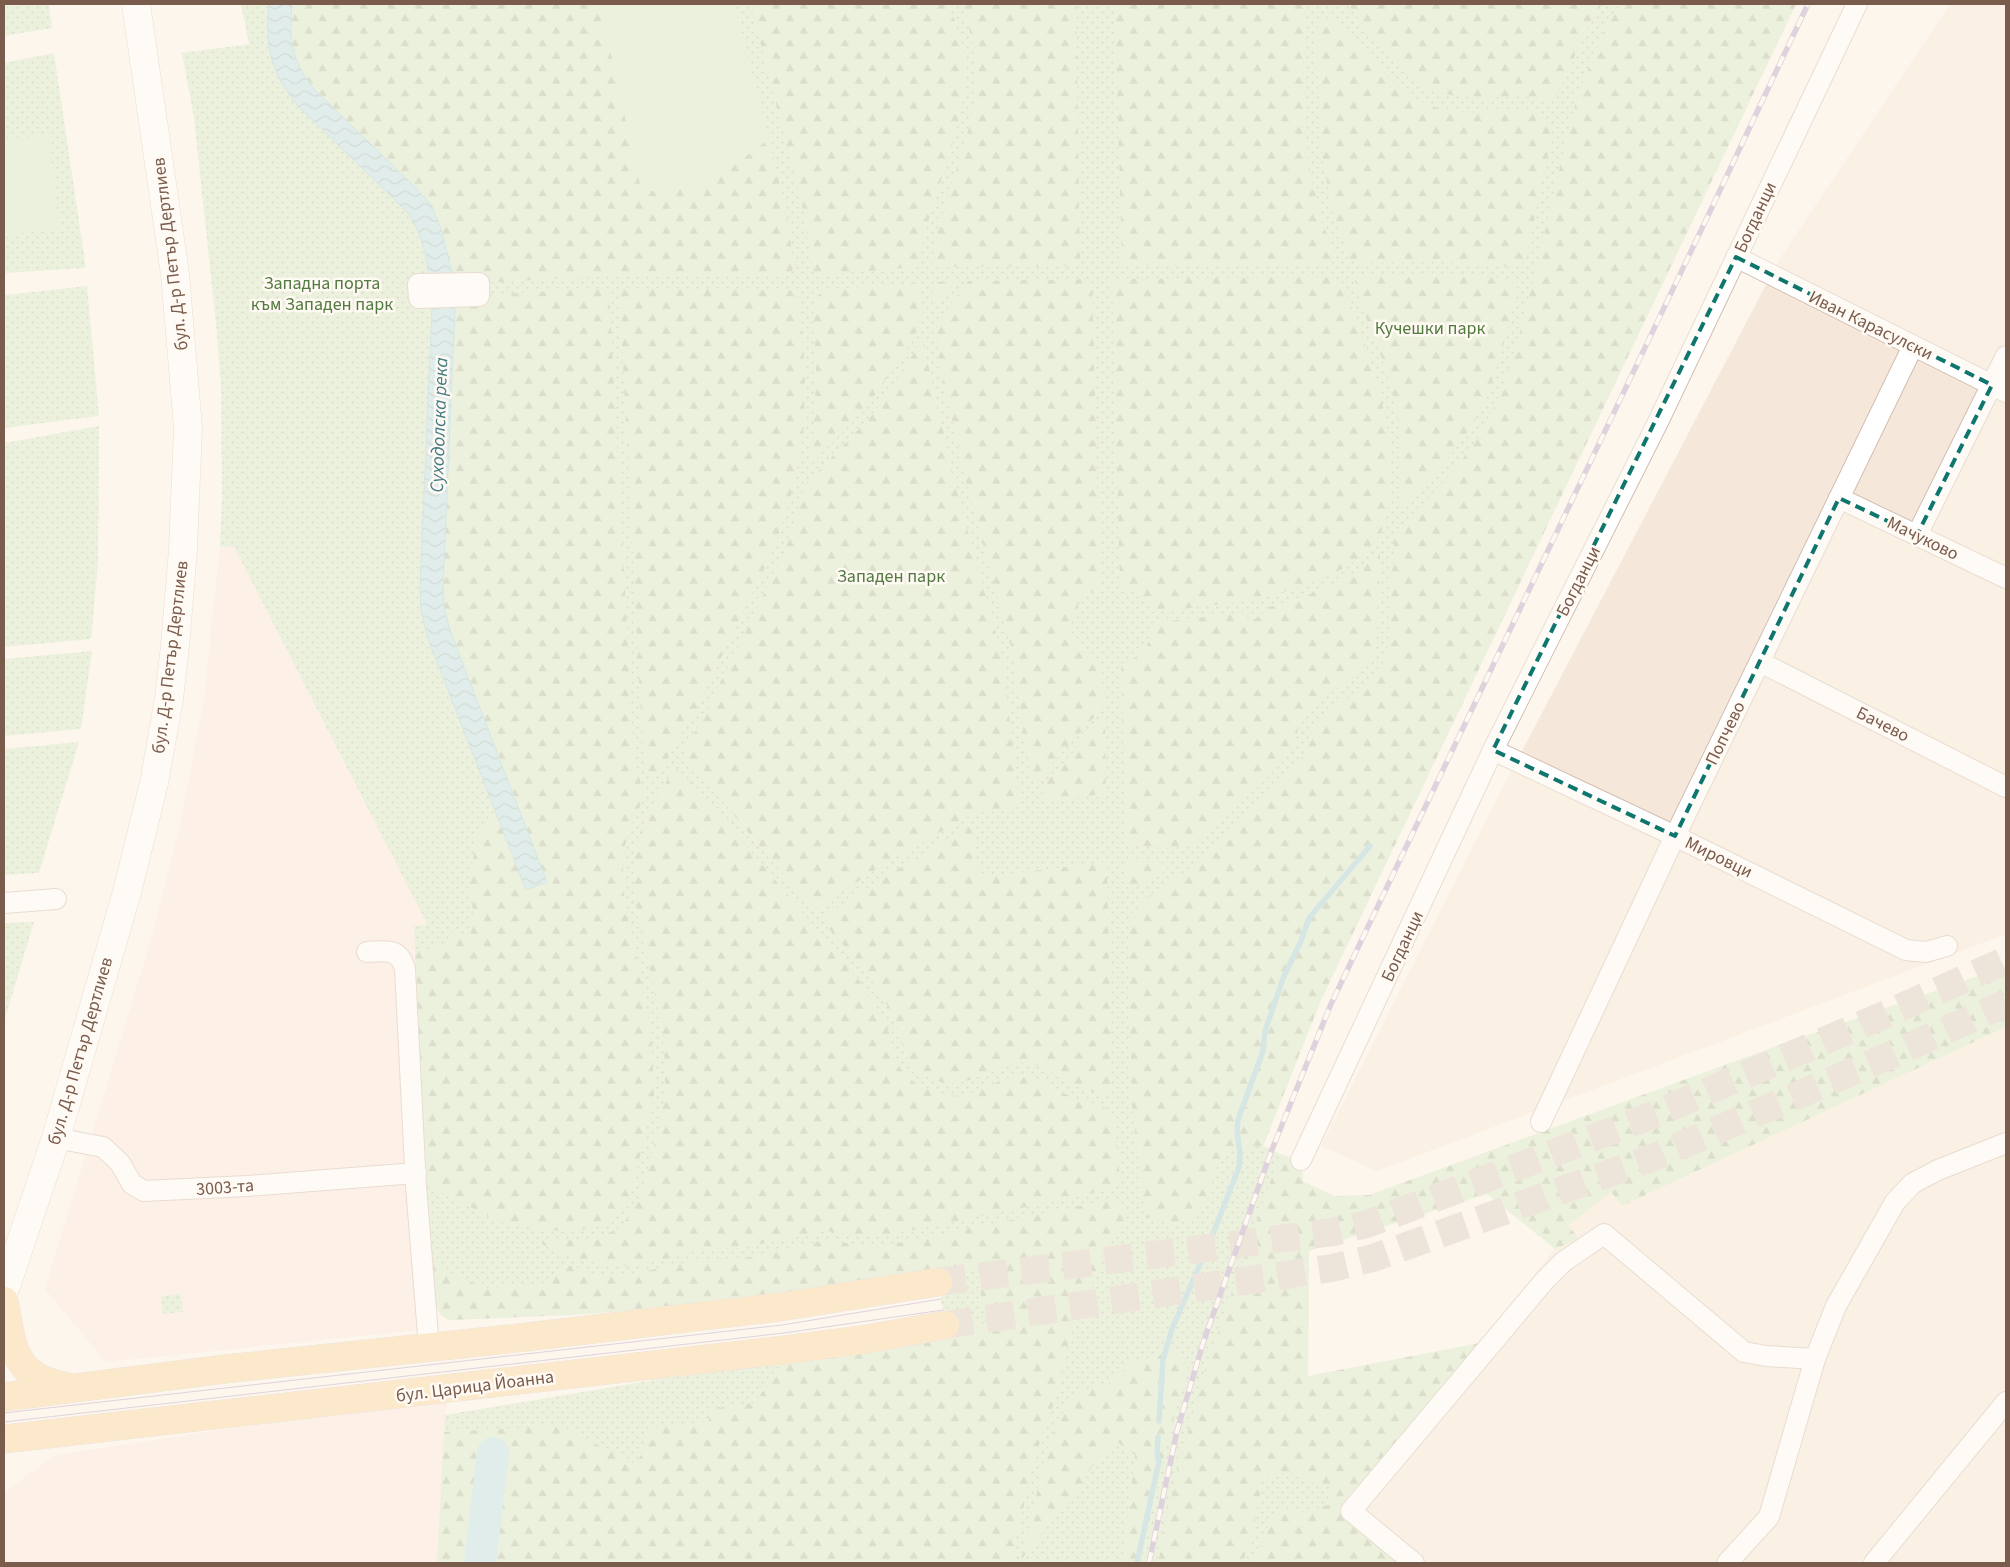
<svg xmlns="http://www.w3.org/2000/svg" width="2010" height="1567" viewBox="0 0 2010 1567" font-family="'Source Sans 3',sans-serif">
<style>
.residential{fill:#f5e8da}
.commercial{fill:#fde8e0}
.grass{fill:url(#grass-dots)}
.forest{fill:url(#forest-firs)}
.garden{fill:#d8ecc9}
.water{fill:url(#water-waves);stroke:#a5d3da}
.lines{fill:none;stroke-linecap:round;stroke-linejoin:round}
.stream{stroke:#a5d3da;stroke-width:5.5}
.river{stroke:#bfe3e8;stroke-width:32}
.primary-tunnel{stroke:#dcd0c4;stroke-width:28;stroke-dasharray:28 14;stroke-linecap:butt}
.street-casing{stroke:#d1beb0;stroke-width:22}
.secondary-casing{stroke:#d6c0b0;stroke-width:29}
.primary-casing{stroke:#dad1cd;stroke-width:29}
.street{stroke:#fff;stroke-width:20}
.secondary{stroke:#fff;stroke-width:28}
.primary{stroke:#fbd9a5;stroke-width:28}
.tram{stroke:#b9a8c9;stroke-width:1}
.rail-casing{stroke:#b9a8c9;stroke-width:5.5}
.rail{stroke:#fffaf3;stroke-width:4;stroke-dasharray:11;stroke-linecap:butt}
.marked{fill:none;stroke:#0f766e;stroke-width:4;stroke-dasharray:10 6;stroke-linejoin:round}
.labels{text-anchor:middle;stroke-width:5;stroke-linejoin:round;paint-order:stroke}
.street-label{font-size:18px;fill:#7a5c4d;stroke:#fffaf3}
.park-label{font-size:18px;fill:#537a41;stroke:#fffaf3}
.water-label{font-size:19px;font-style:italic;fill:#437c86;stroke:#fffaf3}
</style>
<defs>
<pattern id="grass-dots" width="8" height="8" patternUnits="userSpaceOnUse" patternTransform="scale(1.25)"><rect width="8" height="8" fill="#d8ecc9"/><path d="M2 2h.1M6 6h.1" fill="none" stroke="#b4c2a5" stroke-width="1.8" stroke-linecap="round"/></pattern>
<pattern id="forest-firs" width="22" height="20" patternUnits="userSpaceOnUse" patternTransform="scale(1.25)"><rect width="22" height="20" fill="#d8ecc9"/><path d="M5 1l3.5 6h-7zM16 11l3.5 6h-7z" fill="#b4c2a5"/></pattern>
<pattern id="water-waves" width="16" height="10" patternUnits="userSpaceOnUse" patternTransform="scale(1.25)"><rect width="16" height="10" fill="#bfe3e8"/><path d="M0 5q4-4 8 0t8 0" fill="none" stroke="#a0bbbe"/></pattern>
</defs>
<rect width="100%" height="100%" fill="#fdf6ec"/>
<g class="residential">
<polygon points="1950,4 2006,4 2006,934 1377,1171 1321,1146 1500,793 1779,260"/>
<polygon points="2006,1027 2006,1563 1414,1563 1351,1511 1480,1343 1555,1249 1579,1239 1568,1225 1611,1191 1623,1206"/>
</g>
<g class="commercial">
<polygon points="220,546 234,547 427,924 414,926 427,1195 419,1330 106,1362 45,1289 151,940 180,826 204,700"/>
<polygon points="449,1395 445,1415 437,1563 4,1563 4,1492 56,1455"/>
</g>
<g class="grass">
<polygon points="4,4 49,4 52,28 4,36"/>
<polygon points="241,4 1796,4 1321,1000 1263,1146 1280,1154 1301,1160 1309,1251 1308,1376 1351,1511 1414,1563 437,1563 445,1415 946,1331 938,1282 571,1315 448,1320 440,1314 436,1307 424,1154 414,926 427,924 234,547 220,546 222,494 221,388 217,334 194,118 182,53 249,44"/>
<polygon points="54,53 86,268 4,273 4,63"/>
<polygon points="87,286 99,416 4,428 4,295"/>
<polygon points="99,426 98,562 91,639 4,647 4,443"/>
<polygon points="92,651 81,729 4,736 4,659"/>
<polygon points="79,742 39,873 4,875 4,749"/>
<polygon points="34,922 4,1022 4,923"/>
<polygon points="181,1294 183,1312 163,1314 161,1296"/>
</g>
<g class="forest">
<path d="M292 4H600L641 188 657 192 673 190 714 180 769 139 785 206 794 264 792 272 786 275 614 276 480 283V295L609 288 633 741 638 775 645 795 630 829 624 849 623 875 625 904 647 1011 652 1045 654 1097 632 1189 626 1205 617 1216 607 1223 591 1229 562 1231 538 1229 500 1222 426 1185 415 951C431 950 447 949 451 932L470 937 473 911 469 883 477 834 498 817 526 890 547 882 450 630 444 607 443 587 455 309 452 272 432 206 415 187 314 89C291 59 289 41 292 4Z"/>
<path d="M753 4H949C956 25 965 47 965 71 964 140 927 199 919 267L819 275 813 271 802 205 752 11Z"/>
<path d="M961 4H1076L1080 266 932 267C938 200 977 139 976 71 976 47 968 26 961 4Z"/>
<polygon points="1115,4 1304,4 1303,82 1308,162 1321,218 1335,257 1331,264 1122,265"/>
<polygon points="1348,4 1602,4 1584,34 1560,90 1555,97 1544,99 1517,96 1489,98 1461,97 1441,93 1421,86 1403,70 1372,36"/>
<path d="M1621 4H1796L1321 1000 1263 1146 1234 1150 1225 1157 1215 1170 1211 1194 1191 1218 1176 1225 1145 1217 1132 1107 1128 920C1141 895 1173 883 1194 865L1285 777C1293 768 1301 760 1306 749 1311 739 1313 726 1320 718 1326 712 1333 708 1339 703 1365 686 1384 676 1388 643L1394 540 1407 520 1451 474 1473 445 1486 425 1501 392 1515 350 1535 274 1567 136 1579 91 1605 30Z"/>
<path d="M1325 17C1349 23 1380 75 1404 92 1416 100 1431 107 1445 110 1456 112 1469 113 1479 112 1497 112 1537 103 1547 122 1555 138 1545 163 1542 178 1536 206 1533 237 1523 263L1517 267H1511L1441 262 1356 263 1349 259 1332 209 1323 162 1316 45C1316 34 1316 24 1325 17Z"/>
<path d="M1445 273 1509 279 1517 286V291C1505 338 1495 390 1468 431 1449 460 1425 484 1400 509 1405 461 1400 414 1385 368 1376 339 1360 310 1355 280L1358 276 1362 275Z"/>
<path d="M1333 277 1342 282C1368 353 1395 413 1389 490 1388 508 1387 526 1376 540 1333 597 1216 605 1151 612 1144 598 1135 590 1120 586L1112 279Z"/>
<path d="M1092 279 1100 587C1062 604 1062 650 1102 665L1104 706 1036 781 1032 780 1029 775 1012 651 967 485 940 368 936 324 968 281Z"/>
<polygon points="952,281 954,283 953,286 935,307 933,305 932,284 935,282"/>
<polygon points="917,283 920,286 923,312 921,322 914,337 866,408 809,466 814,427 816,371 813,307 815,299 823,290"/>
<path d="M619 288 790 290 794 292 799 300 805 368 804 427 794 486 774 549 699 703 653 783C643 773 644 751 642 738Z"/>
<polygon points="921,342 924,342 928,364 956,488 1002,655 1020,807 977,813 965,818 878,868 815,910 770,859 709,785 681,758 701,721 784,554 805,485 875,412"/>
<path d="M1380 553C1379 575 1380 643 1371 659 1356 685 1321 690 1304 714 1297 726 1297 741 1289 753 1272 776 1247 795 1227 815 1218 824 1208 836 1197 843 1184 850 1138 849 1126 841L1121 664C1141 657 1153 644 1152 623L1246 612 1248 620 1263 617 1262 609C1305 597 1347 584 1380 553Z"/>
<polygon points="1105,716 1106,793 1044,803 1042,787"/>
<path d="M676 769 693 784 712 805 857 977C868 994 881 1011 888 1030 894 1045 894 1063 906 1075 925 1093 951 1101 976 1092 989 1087 1001 1078 1015 1077 1020 1076 1029 1077 1034 1079 1046 1083 1057 1090 1068 1095 1082 1101 1103 1104 1114 1114L1120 1179 1117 1186 1113 1189 884 1236H863L825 1231 740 1248H712L642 1264 623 1266 608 1265 580 1260 543 1245 542 1242 545 1239C566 1238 584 1243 605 1235 634 1223 642 1193 649 1165 655 1143 661 1121 664 1098 668 1063 661 1024 654 989 646 946 628 897 635 852 640 822 659 796 673 770Z"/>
<path d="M973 824 979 877 1107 862 1112 1091 1109 1093C1085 1098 1055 1069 1032 1064 1002 1058 980 1083 952 1083 936 1083 922 1076 912 1064 904 1055 899 1027 892 1015 881 992 866 972 850 952 841 942 830 932 823 920L825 916 884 877Z"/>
<path d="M1140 859 1167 864 1168 867C1160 876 1139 891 1127 887L1126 862Z"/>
<polygon points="2006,966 2006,1027 1622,1206 1611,1192 1568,1225 1579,1239 1555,1249 1487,1194 1309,1251 1308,1376 1480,1343 1351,1511 1414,1563 1253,1563 1270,1522 1279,1509 1301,1513 1330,1504 1329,1486 1306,1481 1297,1473 1275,1473 1262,1482 1251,1542 1242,1563 1158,1563 1177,1471 1205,1370 1280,1154 1301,1160 1303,1181 1334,1196 1369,1195 1771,1048"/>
<path d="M1114 1199C1126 1201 1125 1210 1127 1221L1117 1233 1105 1252 1069 1339 1055 1401 1043 1432 1032 1469 1011 1563H437L444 1432 561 1426 637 1465 650 1428 709 1421 708 1409 753 1403 795 1356 986 1326 977 1270 693 1306 571 1315 448 1320 440 1314 436 1307 432 1260 460 1278 489 1288 541 1285 565 1264 593 1273 625 1275 706 1259 746 1258 820 1241H833L877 1247Z"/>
<path d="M1174 1352C1184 1353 1185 1357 1188 1365L1165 1452 1140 1563H1122L1135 1455 1117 1442 1096 1460 1078 1489 1021 1560 1047 1449 1070 1396 1074 1392 1108 1385 1131 1362Z"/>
</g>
<g class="garden">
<polygon points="600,4 734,4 769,139 714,180 673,190 657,192 641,188"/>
<polygon points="49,135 59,228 4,235 4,140"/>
</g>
<path class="water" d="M269 4H292C289 41 291 59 314 89L415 187 432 206 441 229 452 272 455 309 443 587 444 607 450 630 547 882 526 890 428 639 421 611 420 586 432 308C430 278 427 245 412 219 409 213 403 209 399 204L298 106C270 71 265 48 269 4Z"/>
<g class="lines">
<g class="stream">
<polyline points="1159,1421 1163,1360 1172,1329 1211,1239 1239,1167 1240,1154 1237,1131 1238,1120 1263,1051 1265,1031 1284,976 1301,941 1309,918 1370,846"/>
<polyline points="1137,1563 1159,1461 1157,1454 1158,1437"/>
</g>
<polyline class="river" points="480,1563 493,1453"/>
<g class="primary-tunnel">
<polyline points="938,1282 1333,1232 1367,1224 1648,1117 1884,1015 2006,960"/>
<polyline points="945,1325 1332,1268 1373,1258 1657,1156 1900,1051 2006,1003"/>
</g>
<defs>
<g id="street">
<polyline points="1736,257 2006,392"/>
<polygon points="479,283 479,296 419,298 418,284"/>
<polyline points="1839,498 2006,578"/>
<polyline points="1917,535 2006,356"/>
<polyline points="1760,662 2006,787"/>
<polyline points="1493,750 1675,836 1906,950 1926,952 1947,946"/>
<polyline points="4,903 56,899"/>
<path d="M367 952C386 951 399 947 405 969L416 1186 429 1347"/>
<polyline points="1541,1122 1675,836 1913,346"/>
<polyline points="56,1138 103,1147 120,1163 132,1184 144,1191 247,1186 416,1173"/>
<polyline points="1301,1160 1493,750 1658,422 1857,4"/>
<polyline points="1414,1563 1351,1511 1545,1280 1563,1262 1604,1234 1744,1352 1766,1356 1815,1359"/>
<polyline points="1727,1563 1769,1517 1815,1359 1836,1306 1895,1202 1913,1183 1938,1170 2006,1143"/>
<polyline points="1874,1563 2006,1402"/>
</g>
<polyline id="secondary" points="4,1292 56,1138 127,892 154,783 169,699 175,646 183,550 188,428 175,274 136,4"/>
<g id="primary">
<path d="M4 1301C13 1346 12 1376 64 1386"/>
<polyline points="4,1397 225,1369 527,1337 780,1307 938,1282"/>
<polyline points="4,1439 784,1350 867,1339 945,1325"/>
</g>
</defs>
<use href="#street" class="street-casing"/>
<use href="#secondary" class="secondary-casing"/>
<use href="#primary" class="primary-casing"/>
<use href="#street" class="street"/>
<use href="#secondary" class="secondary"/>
<use href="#primary" class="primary"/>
<g class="tram">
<polyline points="4,1413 782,1325 941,1299"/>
<polyline points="4,1422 784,1333 943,1310"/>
</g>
<defs>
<polyline id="rail" points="1149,1563 1177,1431 1203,1343 1271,1152 1331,1004 1706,220 1808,4"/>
</defs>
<use href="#rail" class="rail-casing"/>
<use href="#rail" class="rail"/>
</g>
<path d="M0 0H2010V1567H0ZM1736 257 1992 385 1917 535 1839 498 1675 836 1493 750Z" fill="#fdf6ec" fill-opacity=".55" fill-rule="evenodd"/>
<path class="marked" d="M1736 257 1992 385 1917 535 1839 498 1675 836 1493 750Z"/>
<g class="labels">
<g class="street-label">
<text transform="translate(1755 217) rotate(-65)" y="6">Богданци</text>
<text transform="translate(170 254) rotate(-97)" y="6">бул. Д-р Петър Дертлиев</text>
<text transform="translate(1871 325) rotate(26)" y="6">Иван Карасулски</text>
<text transform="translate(1923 538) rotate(26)" y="6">Мачуково</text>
<text transform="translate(1578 581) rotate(-63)" y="6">Богданци</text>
<text transform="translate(170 657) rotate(-83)" y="6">бул. Д-р Петър Дертлиев</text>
<text transform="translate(1883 724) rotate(27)" y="6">Бачево</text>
<text transform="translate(1725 733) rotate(-64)" y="6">Попчево</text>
<text transform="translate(1719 857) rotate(26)" y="6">Мировци</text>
<text transform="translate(1402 946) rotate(-65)" y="6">Богданци</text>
<text transform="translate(80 1051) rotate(-74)" y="6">бул. Д-р Петър Дертлиев</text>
<text transform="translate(225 1187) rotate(-4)" y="6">3003-та</text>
<text transform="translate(475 1386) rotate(-7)" y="6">бул. Царица Йоанна</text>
</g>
<g class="park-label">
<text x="322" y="289">Западна порта<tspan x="322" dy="21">към Западен парк</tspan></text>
<text x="1430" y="334">Кучешки парк</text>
<text x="891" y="582">Западен парк</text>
</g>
<g class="water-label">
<text transform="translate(438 425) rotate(-88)" y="7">Суходолска река</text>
</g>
</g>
<rect width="2010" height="1567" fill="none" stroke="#7a5c4d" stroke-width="10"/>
</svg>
